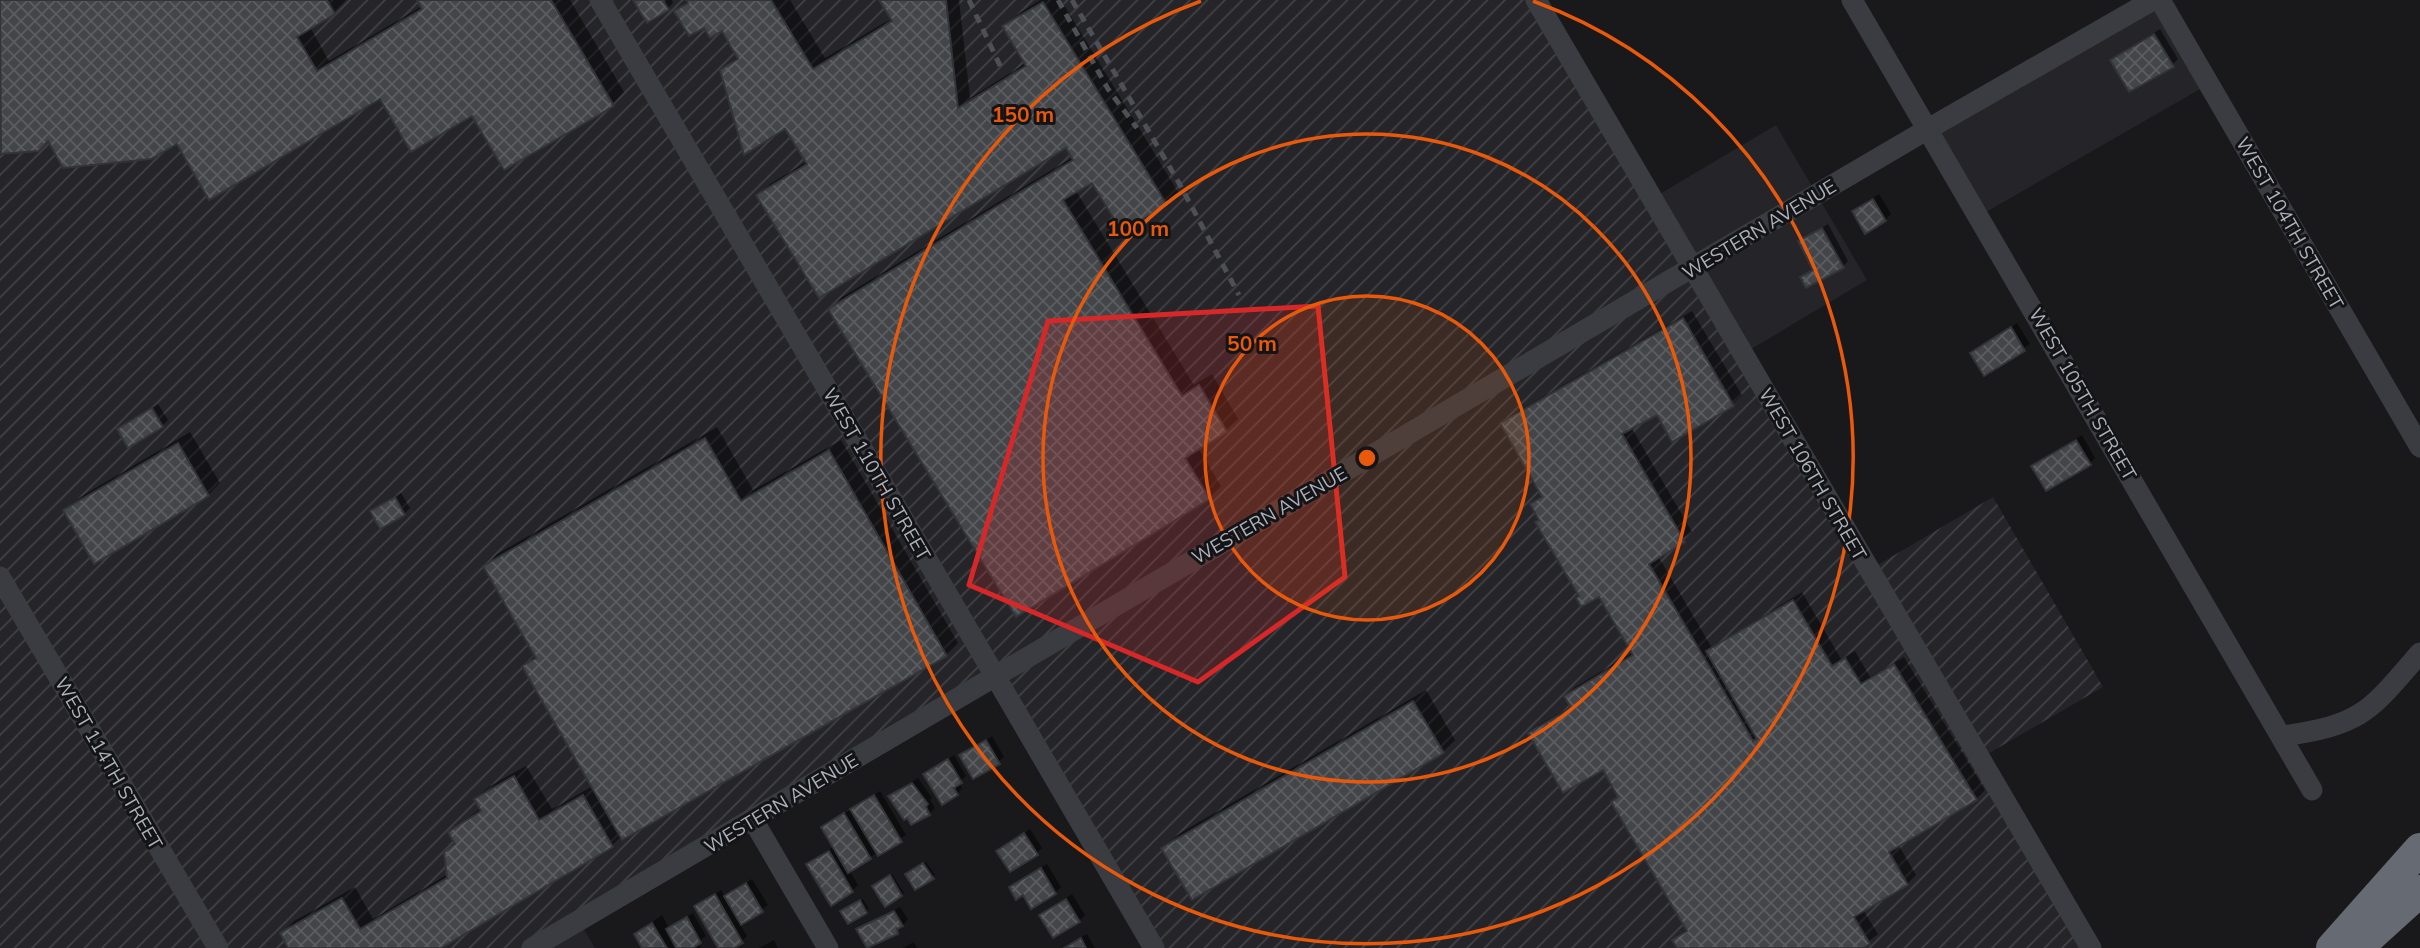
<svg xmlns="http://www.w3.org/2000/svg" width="2420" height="948" viewBox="0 0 2420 948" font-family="Mulish,sans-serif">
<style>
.built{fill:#252529}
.industrial{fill:url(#industrial-furrows)}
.shadow{fill:#0007}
.building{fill:url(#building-cross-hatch);stroke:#333438;stroke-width:2}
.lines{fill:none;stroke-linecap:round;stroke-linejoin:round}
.minor{stroke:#3a3c41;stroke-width:21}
.highway{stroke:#666a72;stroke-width:32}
.rail{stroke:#4d5056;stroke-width:5;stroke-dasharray:9 7;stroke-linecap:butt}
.marked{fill:#d62828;fill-opacity:0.2;stroke:#d62828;stroke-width:5;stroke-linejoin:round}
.ring{fill:none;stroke:#e8590c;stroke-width:3.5}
.labels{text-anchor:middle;stroke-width:6;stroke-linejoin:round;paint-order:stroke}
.street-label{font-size:19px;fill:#abb2bc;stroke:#141417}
.centre{fill:#e8590c;stroke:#141417;stroke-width:3.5}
.ring-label{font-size:21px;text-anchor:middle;font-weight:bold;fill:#e8590c;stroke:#141417;stroke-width:6;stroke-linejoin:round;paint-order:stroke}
</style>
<defs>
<pattern id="industrial-furrows" width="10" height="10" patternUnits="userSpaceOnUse" patternTransform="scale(1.75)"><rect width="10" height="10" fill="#252529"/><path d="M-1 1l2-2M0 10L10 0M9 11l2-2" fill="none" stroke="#424246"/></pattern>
<pattern id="building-cross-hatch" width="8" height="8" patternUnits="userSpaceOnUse" patternTransform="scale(1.75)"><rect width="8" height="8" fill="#434549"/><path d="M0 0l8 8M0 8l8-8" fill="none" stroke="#5b5d61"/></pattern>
</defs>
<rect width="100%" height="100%" fill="#19191c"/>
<g class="built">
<polygon points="2153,0 2209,84 1979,216 1928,129"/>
<polygon points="1776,125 1867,280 1743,354 1653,198"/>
<polygon points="579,921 595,948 532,948"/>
</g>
<polygon class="industrial" points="0,0 1536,0 1869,570 1993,497 2103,687 1979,759 2091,948 1154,948 994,675 532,948 0,948"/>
<g class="shadow">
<polygon points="0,0 346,0 334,12 310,27 329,61 422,6 419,0 570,0 624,92 613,104 473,114 380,97 177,142 48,139 2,152"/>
<polygon points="635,0 672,0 673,3 668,8"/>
<polygon points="688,0 790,0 825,58 892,18 881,0 959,0 970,98 1026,63 1004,27 1016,15 1040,0 1061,0 1178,192 1166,204 1093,180 1076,191 1194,385 1212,374 1238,419 1226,430 1198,448 1221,486 1209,498 830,309 842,297 1073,157 1066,146 758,196 770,184 807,161 786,127 722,70 739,56 722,29 705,26 677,12"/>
<polygon points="2160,29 2178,59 2172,65 2112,60"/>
<polygon points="1879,194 1891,214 1885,220 1854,211"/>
<polygon points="1828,224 1848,261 1843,266 1802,277 1814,268 1800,241"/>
<polygon points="1692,311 1742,395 1733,404 1658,413 1631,427 1692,532 1658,556 1712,648 1802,592 1841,659 1855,651 1870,677 1904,657 1985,790 1976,799 1898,844 1916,875 1907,884 1863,910 1878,934 1860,948 1679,948 1674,940 1687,929 1613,802 1619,795 1603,767 1530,734 1539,725 1572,706 1566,696 1575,687 1634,652 1600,594 1581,596 1532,505 1542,495 1502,424 1511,415"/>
<polygon points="2017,323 2030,344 1984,373 1972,353"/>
<polygon points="158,404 168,420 162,426 119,429"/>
<polygon points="717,427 753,490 841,440 958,643 946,655 622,836 612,845 438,948 290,948 282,933 294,921 355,887 373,919 448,874 446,852 456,842 450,832 481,808 476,799 488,787 526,766 552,809 593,786 524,666 536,654 485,566 497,554"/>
<polygon points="190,432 220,483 208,495 65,510 77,499"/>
<polygon points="2082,435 2095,458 2090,463 2034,466"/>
<polygon points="401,493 410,508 404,514 372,511"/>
<polygon points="1426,690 1455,740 1443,752 1163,848 1175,836"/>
<polygon points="992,736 1004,757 998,762 962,756"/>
<polygon points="954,755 966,776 959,782 962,788 957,794 926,774"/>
<polygon points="918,778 932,798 930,800 935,808 929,814 907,815 891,796"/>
<polygon points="880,791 906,835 849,870 858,885 852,891 809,864 834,846 823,827"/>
<polygon points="1030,829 1042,848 1037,853 998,851"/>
<polygon points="926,862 935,875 932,877 910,872"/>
<polygon points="1047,864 1061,887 1055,893 1024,893 1011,887"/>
<polygon points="892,874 904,893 901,895 877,884"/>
<polygon points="752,879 768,905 740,924 747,936 741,942 731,948 720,948 696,906 721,890 725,897"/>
<polygon points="1072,894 1085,915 1079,921 1041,915"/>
<polygon points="863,899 869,909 848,921 845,909"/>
<polygon points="900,907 908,919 903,926 869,948 859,929"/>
<polygon points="693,913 706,936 698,942 701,948 644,948 636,934 662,915 669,928"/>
<polygon points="1087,934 1095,948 1062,948"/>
<polygon points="774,940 778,948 759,948"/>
<polygon points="914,942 917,948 903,948"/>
</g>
<g class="building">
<polygon points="0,0 327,0 335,14 297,37 317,71 422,9 417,0 551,0 614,106 504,170 472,116 411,152 380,99 209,200 177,144 151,159 63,168 48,141 39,151 1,154"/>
<polygon points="633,0 663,0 669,10 647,23"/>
<polygon points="686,0 771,0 813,69 892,21 879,0 946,0 958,108 1026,66 1002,26 1043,2 1167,205 1122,232 1092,183 1063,200 1182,396 1199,385 1227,432 1185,458 1210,499 1016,617 828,309 1073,160 1066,148 819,298 756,195 807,164 785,129 744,155 720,70 738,59 722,31 710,38 704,28 689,36 674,11 688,3"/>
<polygon points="2154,34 2174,67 2129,92 2110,60"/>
<polygon points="1873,199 1886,221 1865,234 1852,211"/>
<polygon points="1822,228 1844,268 1806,288 1800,277 1813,270 1798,241"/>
<polygon points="1683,318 1734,406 1672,442 1657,415 1622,434 1685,542 1649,564 1753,741 1757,739 1706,651 1793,600 1832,666 1845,658 1861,684 1894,664 1977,800 1889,852 1908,885 1854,917 1870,944 1863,948 1677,948 1672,940 1687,931 1611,802 1618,797 1603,770 1563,793 1528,733 1571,708 1564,696 1633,655 1599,597 1581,607 1576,598 1579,596 1535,522 1539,520 1530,504 1542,497 1500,423"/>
<polygon points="2011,327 2025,351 1984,376 1970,353"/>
<polygon points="152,408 163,427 128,448 117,429"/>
<polygon points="705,438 741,501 829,450 947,656 622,840 522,666 536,658 483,566"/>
<polygon points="2076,440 2091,465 2046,491 2031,466"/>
<polygon points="178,443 209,496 94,564 63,510"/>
<polygon points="395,497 405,515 380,529 370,511"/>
<polygon points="1413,701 1444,753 1192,900 1161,848"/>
<polygon points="986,740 1000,764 973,779 959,755"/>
<polygon points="948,759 962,783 954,788 958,795 942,805 923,774"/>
<polygon points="514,776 539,820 583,795 613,847 441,948 288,948 280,933 342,898 360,929 447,878 444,852 455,844 448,832 481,811 474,799"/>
<polygon points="912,783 928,804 926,807 930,815 911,825 907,818 904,820 888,796"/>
<polygon points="874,795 902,842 878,856 850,809"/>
<polygon points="844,813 871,859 848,873 821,827"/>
<polygon points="1024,833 1038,855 1010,872 996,851"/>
<polygon points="829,851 853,892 831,906 806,864"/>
<polygon points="923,863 934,879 915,890 905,874"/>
<polygon points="1041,868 1056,894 1031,909 1023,895 1016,900 1009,887"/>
<polygon points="890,875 902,896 885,907 872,886"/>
<polygon points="746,883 763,912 741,925 724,896"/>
<polygon points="715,894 743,943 734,948 718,948 694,906"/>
<polygon points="1066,899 1080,922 1053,938 1039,915"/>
<polygon points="860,900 867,913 848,924 840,911"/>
<polygon points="894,911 903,926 897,929 898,934 867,948 856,929"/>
<polygon points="687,917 701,943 693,948 676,948 666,929"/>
<polygon points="652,923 667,948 642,948 634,934"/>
<polygon points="1081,938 1086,948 1064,948"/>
</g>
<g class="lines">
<g class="minor">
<polyline points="600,0 1154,948"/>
<polyline points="1536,0 2091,948"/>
<polyline points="1852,0 2312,790"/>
<polyline points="2160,0 2420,447"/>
<polyline points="0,577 218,948"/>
<path d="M2283 736C2363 724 2368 713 2420 653"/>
<polyline points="753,820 828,948"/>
<polyline points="532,948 1928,129 2153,0"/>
</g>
<g class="highway">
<polyline points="2332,948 2420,849"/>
<polyline points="2357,948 2420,891"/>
</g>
<g class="rail">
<polyline points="969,0 1003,72"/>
<polyline points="1058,0 1108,89 1137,128"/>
<polyline points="1072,0 1179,183 1239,295"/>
</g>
</g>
<path class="marked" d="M1318 306 1345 577 1198 682 969 585 1048 321Z"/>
<circle cx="1367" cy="458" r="162" fill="#e8590c" fill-opacity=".12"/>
<g class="ring">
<circle cx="1367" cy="458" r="162"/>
<circle cx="1367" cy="458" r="324"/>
<path d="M1533 1A486 486 0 1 1 1201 1"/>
</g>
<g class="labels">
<g class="street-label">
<text transform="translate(2290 223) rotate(60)" y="7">WEST 104TH STREET</text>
<text transform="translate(1759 229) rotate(-31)" y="7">WESTERN AVENUE</text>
<text transform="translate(2083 394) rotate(60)" y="7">WEST 105TH STREET</text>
<text transform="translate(877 474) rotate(60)" y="7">WEST 110TH STREET</text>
<text transform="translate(1813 474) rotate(60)" y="7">WEST 106TH STREET</text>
<text transform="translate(1269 515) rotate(-30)" y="7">WESTERN AVENUE</text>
<text transform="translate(109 763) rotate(60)" y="7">WEST 114TH STREET</text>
<text transform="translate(781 803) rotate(-31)" y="7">WESTERN AVENUE</text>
</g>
</g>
<circle cx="1367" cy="458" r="10" class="centre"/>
<g class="ring-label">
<text x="1023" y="122">150 m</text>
<text x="1138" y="236">100 m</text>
<text x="1252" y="351">50 m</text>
</g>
</svg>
